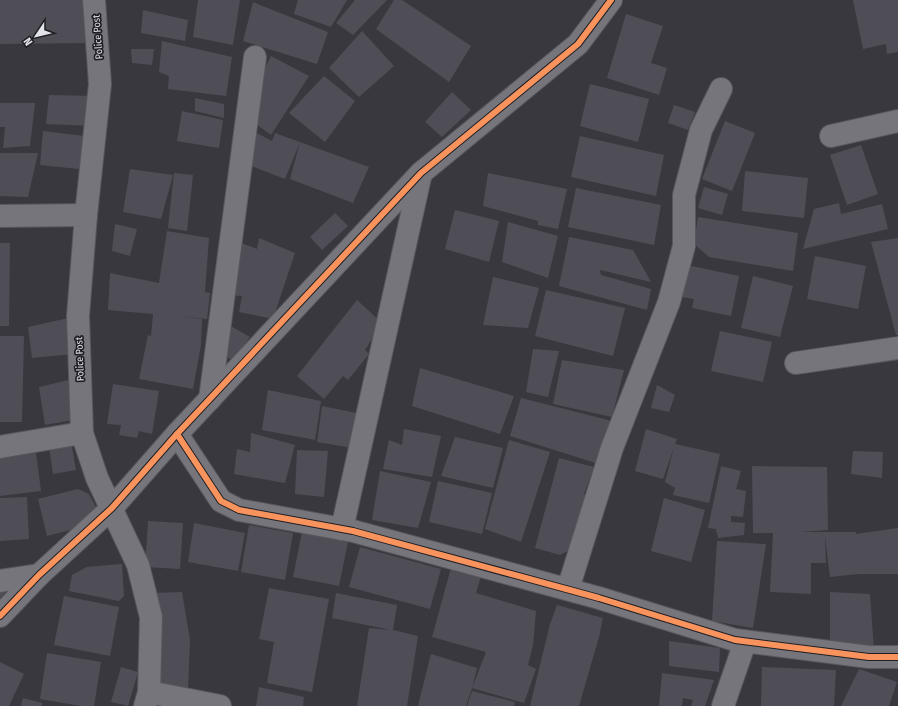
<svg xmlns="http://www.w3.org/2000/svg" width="898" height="706" viewBox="0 0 898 706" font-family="'Fira Sans Condensed',sans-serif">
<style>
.building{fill:#4f4e57}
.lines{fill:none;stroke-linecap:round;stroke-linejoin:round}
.minor-casing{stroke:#58575e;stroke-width:24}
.minor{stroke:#75757b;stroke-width:22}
.cycleway-casing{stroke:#1e1e24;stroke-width:8}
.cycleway{stroke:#f8935d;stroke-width:6}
.labels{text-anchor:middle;stroke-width:3.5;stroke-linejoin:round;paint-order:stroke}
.street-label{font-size:10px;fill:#e3e3eb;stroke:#1e1e24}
</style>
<rect width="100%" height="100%" fill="#39383f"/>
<g class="building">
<polygon points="0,0 88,0 89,43 0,44"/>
<polygon points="198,0 240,0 233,45 193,37"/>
<polygon points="298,0 347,0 331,27 294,14"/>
<polygon points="355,0 387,0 353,35 336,23"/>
<polygon points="394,0 402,0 471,46 449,82 376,29"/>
<polygon points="853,0 898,0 898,52 887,54 886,44 863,49"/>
<polygon points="253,2 328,32 317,64 243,41"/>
<polygon points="143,10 188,20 185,41 141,33"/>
<polygon points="626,14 663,26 651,63 667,68 659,95 607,78"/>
<polygon points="362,31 394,66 359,97 329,68"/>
<polygon points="162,41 232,57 226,96 168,89 169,76 159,72"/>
<polygon points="131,49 154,49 152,65 132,63"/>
<polygon points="271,56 309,76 271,135 250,120 257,84"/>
<polygon points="324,76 355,101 325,142 289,113"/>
<polygon points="590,84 649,99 638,142 580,126"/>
<polygon points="452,92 471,110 442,137 425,122"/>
<polygon points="49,95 95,96 93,126 46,124"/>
<polygon points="195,98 224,104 224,118 195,111"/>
<polygon points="0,103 35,103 30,146 3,148 5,127 0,127"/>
<polygon points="674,105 695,112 688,130 668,123"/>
<polygon points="182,111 223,120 219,148 177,141"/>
<polygon points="725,121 755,133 732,191 702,179"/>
<polygon points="43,131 92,137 88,170 40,165"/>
<polygon points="257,133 272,141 275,133 369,167 353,203 290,179 300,142 285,179 249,165"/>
<polygon points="580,136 664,155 656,196 571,177"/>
<polygon points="861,145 878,194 847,205 830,155"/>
<polygon points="0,153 38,153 28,197 0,196"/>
<polygon points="130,169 173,175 161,219 123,212"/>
<polygon points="745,171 808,178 804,218 742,211"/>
<polygon points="174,173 193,175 187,231 168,228"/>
<polygon points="488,173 567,189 558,229 538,225 538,221 483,206"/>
<polygon points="704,187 728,194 722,215 698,208"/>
<polygon points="576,188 661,205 654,245 568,227"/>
<polygon points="839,203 841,214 882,204 888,229 803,249 814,209"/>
<polygon points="455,210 499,221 489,262 445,249"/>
<polygon points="335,213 348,226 322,250 310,237"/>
<polygon points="698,217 798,233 793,271 709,257 694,244"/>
<polygon points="508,222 558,236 548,278 502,262"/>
<polygon points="115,224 137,229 130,256 112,251"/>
<polygon points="167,231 209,238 205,292 210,293 207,319 177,316 202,319 201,345 193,389 139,379 148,335 151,336 153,314 108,310 110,273 159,283"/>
<polygon points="569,237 633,250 651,282 600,270 601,275 651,289 647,310 559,286"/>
<polygon points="259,238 295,253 273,319 239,312 242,296 227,295 236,241 257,249"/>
<polygon points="898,238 898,335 896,335 871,242"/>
<polygon points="0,243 10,243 9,326 0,326"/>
<polygon points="815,256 866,266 858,309 807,299"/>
<polygon points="687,265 739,276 731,316 692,308 694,299 681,297"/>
<polygon points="753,276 793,286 780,337 741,328"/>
<polygon points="493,277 539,288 528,328 483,325"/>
<polygon points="546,290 625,308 613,356 535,336"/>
<polygon points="357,300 382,323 365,350 369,354 348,380 343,376 324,399 297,376"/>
<polygon points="73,317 75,354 32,358 28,327"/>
<polygon points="224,322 250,337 233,361 220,352"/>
<polygon points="720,331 772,342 763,382 711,371"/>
<polygon points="0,336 24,336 22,422 0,422"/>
<polygon points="533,349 559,351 548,397 526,392"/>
<polygon points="562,360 624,370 612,417 553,404"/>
<polygon points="420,368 514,396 500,434 412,406"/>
<polygon points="77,378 78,419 45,425 39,387"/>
<polygon points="113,384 159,391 152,434 139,431 137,438 119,435 121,425 107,424"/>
<polygon points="657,385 675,395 669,412 651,408"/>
<polygon points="268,390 321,401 315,440 262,430"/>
<polygon points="521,398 616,422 605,466 510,436"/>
<polygon points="322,406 366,415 358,449 317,442"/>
<polygon points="404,429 441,436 432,477 383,469 389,440 402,445"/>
<polygon points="646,429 677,439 675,444 720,454 709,503 673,495 675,488 665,482 674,447 663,479 635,471"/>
<polygon points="251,433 295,445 285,483 234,474 237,449 250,452"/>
<polygon points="455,437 503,448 493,488 441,476"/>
<polygon points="509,440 550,452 521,542 485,529"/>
<polygon points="71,442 76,470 53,474 49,446"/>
<polygon points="297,450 328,451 324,497 295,494"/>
<polygon points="853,451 883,452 882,478 851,474"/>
<polygon points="36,453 41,491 0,496 0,458"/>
<polygon points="559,458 594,467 584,494 592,497 578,545 560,555 535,548"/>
<polygon points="721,466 741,471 736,489 746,491 743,517 731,516 731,522 745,523 744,535 718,538 716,529 708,528"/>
<polygon points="752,466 827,467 828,530 800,532 856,532 856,534 898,528 898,574 858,574 830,577 825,536 826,563 811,563 811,594 770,592 773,533 753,533"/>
<polygon points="380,471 431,482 418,528 372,520"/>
<polygon points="438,481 492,493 482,534 429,522"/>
<polygon points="78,489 89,494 100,515 74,529 47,536 38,499"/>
<polygon points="27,497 29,539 0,541 0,498"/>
<polygon points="664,498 705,510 691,562 651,551"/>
<polygon points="148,521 183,523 180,569 145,567"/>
<polygon points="194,523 245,533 238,571 188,562"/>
<polygon points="249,525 293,533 285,580 241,572"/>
<polygon points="302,532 348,542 339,586 293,577"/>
<polygon points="717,541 766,544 753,628 712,621"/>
<polygon points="360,547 441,569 430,609 349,587"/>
<polygon points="122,564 124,596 119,601 69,591 72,575 87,567"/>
<polygon points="451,568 481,576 476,593 536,611 533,645 528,665 536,669 524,703 472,688 466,706 418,706 431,654 477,668 472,688 486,652 432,637"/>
<polygon points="0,588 5,593 0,598"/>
<polygon points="269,588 329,599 312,692 267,683 274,642 259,639"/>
<polygon points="182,592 190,640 188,690 157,682 152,593"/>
<polygon points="830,592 870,594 874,650 830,653"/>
<polygon points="336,593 397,605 393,630 418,636 407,706 357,706 369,628 391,630 332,618"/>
<polygon points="64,596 119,607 110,656 54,645"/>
<polygon points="557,605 603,618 599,637 579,706 530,706 550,624"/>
<polygon points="669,641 720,648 719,672 669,666"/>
<polygon points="47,653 101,662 94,706 81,706 40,699"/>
<polygon points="0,662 24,674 9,706 0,706"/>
<polygon points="121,667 138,672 128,706 111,702"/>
<polygon points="762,667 836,670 834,706 761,706"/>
<polygon points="859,669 897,682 889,706 841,706"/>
<polygon points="662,673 714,680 705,706 691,706 693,700 683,698 682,706 659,706"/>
<polygon points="259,687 304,697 303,706 256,706"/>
<polygon points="472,691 515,702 514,706 467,706"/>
<polygon points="23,698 42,703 42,706 21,706"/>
</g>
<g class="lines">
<defs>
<g id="minor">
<polyline points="94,0 100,84 86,215 78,316 82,433 97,478 138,565 151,617 149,692 145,706"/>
<polyline points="831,136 898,121"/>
<polyline points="0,216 86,215"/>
<polyline points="796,363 898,348"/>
<polyline points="210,399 255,57"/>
<polyline points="177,434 221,501 239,510 353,531 599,598 735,640 869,657 898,657"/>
<polyline points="0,447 82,433"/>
<polyline points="342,529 421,173"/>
<polyline points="0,581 39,575"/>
<polyline points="568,589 612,448 669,302 684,246 684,195 701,130 721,89"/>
<polyline points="0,616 39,575 112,508 177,434 421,173 578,44 611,0"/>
<polyline points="149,692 220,706"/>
<polyline points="723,706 745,642"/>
</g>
</defs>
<use href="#minor" class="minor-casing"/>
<use href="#minor" class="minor"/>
<defs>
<g id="cycleway">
<polyline points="177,434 221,501 239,510 353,531 599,598 735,640 869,657 898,657"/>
<polyline points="0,616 39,575 112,508 177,434 421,173 578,44 611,0"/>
</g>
</defs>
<use href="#cycleway" class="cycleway-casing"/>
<use href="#cycleway" class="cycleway"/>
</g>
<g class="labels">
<g class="street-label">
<text transform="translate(97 37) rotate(-94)" y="4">Police Post</text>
<text transform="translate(79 359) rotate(-92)" y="4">Police Post</text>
</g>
</g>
<g transform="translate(36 36) rotate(235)" stroke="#1e1e24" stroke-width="3" paint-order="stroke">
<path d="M0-3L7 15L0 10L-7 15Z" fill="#e3e3eb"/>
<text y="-6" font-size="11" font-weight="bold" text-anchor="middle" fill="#e3e3eb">N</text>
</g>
</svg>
